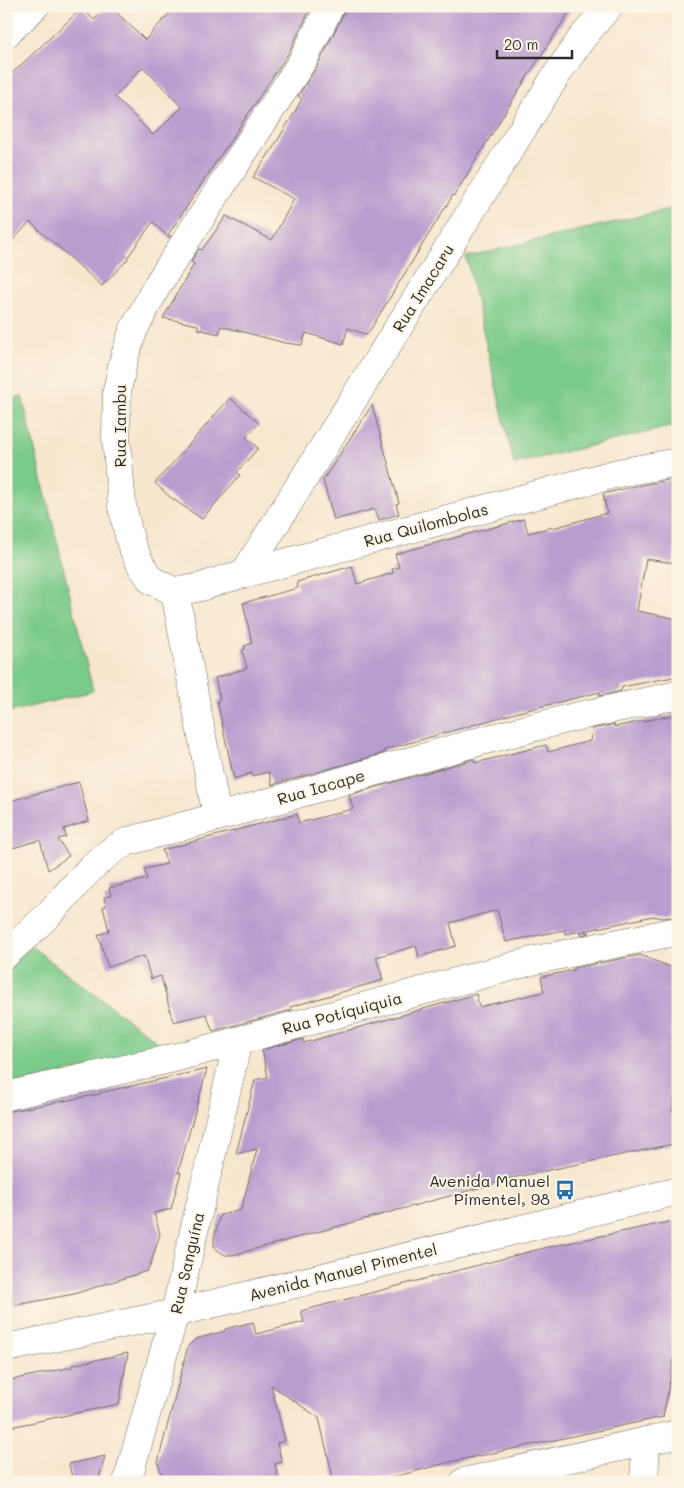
<svg xmlns="http://www.w3.org/2000/svg" width="684" height="1488" viewBox="0 0 684 1488" font-family="Mali,sans-serif">
<style>
.green{fill:#7aca8a;stroke:#527a5a}
.building{fill:#b99dcf;fill-rule:evenodd}
.lines{fill:none;stroke-linecap:round;stroke-linejoin:round}
.minor-casing{stroke:#726d64;stroke-width:29}
.minor{stroke:#fff;stroke-width:28}
.labels{text-anchor:middle;stroke-width:4;stroke-linejoin:round;paint-order:stroke}
.street-label{font-size:16px;fill:#2b2b2b;stroke:#fcf5e5}
.poi-label{font-size:16px;fill:#2b2b2b;stroke:#fcf5e5;text-anchor:end}
</style>
<rect width="100%" height="100%" fill="#fcf5e5"/>
<filter id="ink" filterUnits="userSpaceOnUse"><feTurbulence type="fractalNoise" baseFrequency=".02" numOctaves="2"/><feDisplacementMap in="SourceGraphic" scale="10" xChannelSelector="R" yChannelSelector="G"/><feConvolveMatrix kernelMatrix="1 2 1 2 8 2 1 2 1" color-interpolation-filters="sRGB"/></filter>
<filter id="wash" filterUnits="userSpaceOnUse"><feTurbulence type="fractalNoise" baseFrequency=".0096" numOctaves="4" result="noise"/><feDisplacementMap in="SourceGraphic" scale="20" xChannelSelector="R" yChannelSelector="G"/><feGaussianBlur stdDeviation="1.12" result="paint"/><feColorMatrix in="noise" values="0 0 0 0 0 0 0 0 0 0 0 0 0 0 0 0 0 1.4 0 .05"/><feComposite in="paint" operator="in"/></filter>
<g filter="url(#wash)">
<rect width="100%" height="100%" fill="#f7e7cf"/>
<g class="green">
<polygon points="678,207 678,425 514,464 466,257"/>
<polygon points="22,396 93,691 6,713 6,400"/>
<polygon points="32,947 155,1040 159,1050 6,1087 6,967"/>
</g>
<g id="blocks">
<g class="building">
<path d="M108 6H110L145 40 176 6H312L289 52 168 235 171 236 169 238 153 222 127 258 128 259 102 286 30 222 6 247V79L82 8 94 20ZM143 67 182 107 153 135 115 97Z"/>
<polygon points="345,6 573,6 520,88 454,196 453,195 435,224 367,335 348,328 343,344 306,333 302,345 285,343 221,326 219,334 198,329 198,325 163,318 194,264 191,261 199,249 202,250 226,216 272,240 294,199 253,177 273,148 293,115 302,99 298,96 317,67 344,13"/>
<polygon points="230,398 259,423 246,437 258,448 237,472 240,475 202,519 170,497 155,483"/>
<polygon points="372,405 399,503 396,504 399,514 379,520 375,509 334,520 323,480"/>
<polygon points="678,478 678,552 675,552 674,563 646,559 637,611 678,619 678,676 622,687 621,691 599,696 600,692 519,712 384,750 384,753 272,785 269,772 252,776 252,773 234,779 217,701 220,700 215,678 247,668 242,650 245,649 244,646 252,643 243,603 298,588 297,582 352,566 357,584 393,573 392,569 399,567 395,554 524,519 528,533 553,527 553,528 607,513 603,494 631,487"/>
<polygon points="678,714 678,916 663,918 653,916 584,931 590,933 581,935 582,931 565,934 564,930 506,942 497,910 450,923 456,946 419,957 416,946 376,957 383,980 290,1007 292,1010 213,1031 206,1014 173,1022 161,976 151,979 144,956 108,967 98,935 109,931 103,907 106,906 104,897 111,896 109,888 147,879 144,869 167,864 162,850 297,814 299,823 353,809 349,795 474,759 475,763 546,745 548,752 590,741 592,729 615,724 614,727"/>
<polygon points="79,782 89,821 64,829 66,837 58,839 69,856 48,870 40,840 6,850 6,802"/>
<polygon points="640,955 678,970 678,1079 672,1111 678,1112 678,1143 497,1181 497,1183 233,1255 225,1255 216,1249 214,1245 214,1238 220,1215 241,1210 257,1149 236,1154 255,1080 268,1077 262,1050 303,1039 304,1043 476,994 479,1007 544,992 541,977 574,970 574,968"/>
<polygon points="207,1069 178,1173 181,1172 171,1209 154,1213 160,1234 150,1266 147,1271 74,1294 6,1307 6,1112 100,1094 99,1093"/>
<polygon points="678,1220 678,1337 663,1417 450,1462 375,1482 334,1482 319,1418 271,1385 285,1441 277,1443 282,1462 275,1464 279,1482 163,1482 158,1462 188,1346 196,1339 225,1331 225,1329 253,1322 256,1334 304,1322 301,1311 544,1248"/>
<polygon points="128,1353 119,1404 6,1428 6,1381 72,1367 72,1365"/>
<polygon points="105,1456 98,1482 73,1482 69,1464"/>
</g>
</g>
</g>
<g filter="url(#ink)">
<use href="#blocks" fill-opacity="0" stroke="#726d64" stroke-width="1"/>
<g class="lines">
<defs>
<g id="minor">
<polyline points="6,34 35,6"/>
<polyline points="244,574 557,74 582,38 609,6"/>
<polyline points="175,592 151,580 141,565 131,544 122,506 116,437 117,391 123,362 133,331 158,284 303,60 330,6"/>
<polyline points="175,592 201,587 225,579 618,473 678,462"/>
<polyline points="175,592 217,817"/>
<path d="M6 954C20 941 35 928 49 914 72 890 98 854 129 841L246 809 477 742 574 717 678 695"/>
<polyline points="6,1096 178,1057 536,960 678,931"/>
<polyline points="6,1348 175,1313 678,1191"/>
<polyline points="127,1482 175,1313 238,1041"/>
<polyline points="464,1482 678,1434"/>
<polyline points="644,1482 646,1441"/>
</g>
</defs>
<use href="#minor" class="minor-casing"/>
<use href="#minor" class="minor"/>
</g>
</g>
<defs>
<symbol id="bus-bare" viewBox="-9 -9 18 18"><path d="M-5-6H5V4H4V6H2V4H-2V6H-4V4H-5ZM-3.5-4V0h7V-4ZM-3.5 1.2v1.5H-2V1.2ZM2 1.2v1.5H3.5V1.2Z" fill="#1f6fb2" stroke="#fcf5e5" stroke-width="2.5" paint-order="stroke"/></symbol>
</defs>
<g fill-rule="evenodd">
<use href="#bus-bare" x="551" y="1176" width="28" height="28"/>
</g>
<g class="labels">
<g class="street-label">
<text transform="translate(423 288) rotate(-58)" y="6">Rua Imacaru</text>
<text transform="translate(120 426) rotate(-90)" y="6">Rua Iambu</text>
<text transform="translate(426 525) rotate(-15)" y="6">Rua Quilombolas</text>
<text transform="translate(321 787) rotate(-16)" y="6">Rua Iacape</text>
<text transform="translate(342 1013) rotate(-15)" y="6">Rua Potíquiquia</text>
<text transform="translate(187 1263) rotate(-77)" y="6">Rua Sanguína</text>
<text transform="translate(343 1272) rotate(-14)" y="6">Avenida Manuel Pimentel</text>
</g>
<g class="poi-label">
<text x="550" y="1187">Avenida Manuel<tspan x="550" dy="18">Pimentel, 98</tspan></text>
</g>
</g>
<rect width="684" height="1488" fill="none" stroke="#fcf5e5" stroke-width="25"/>
<path d="M497 50v8h75v-8" fill="none" stroke="#2b2b2b" stroke-width="2.5"/>
<text x="504" y="50" font-size="15" fill="#2b2b2b" stroke="#fcf5e5" stroke-width="4" paint-order="stroke">20 m</text>
</svg>
